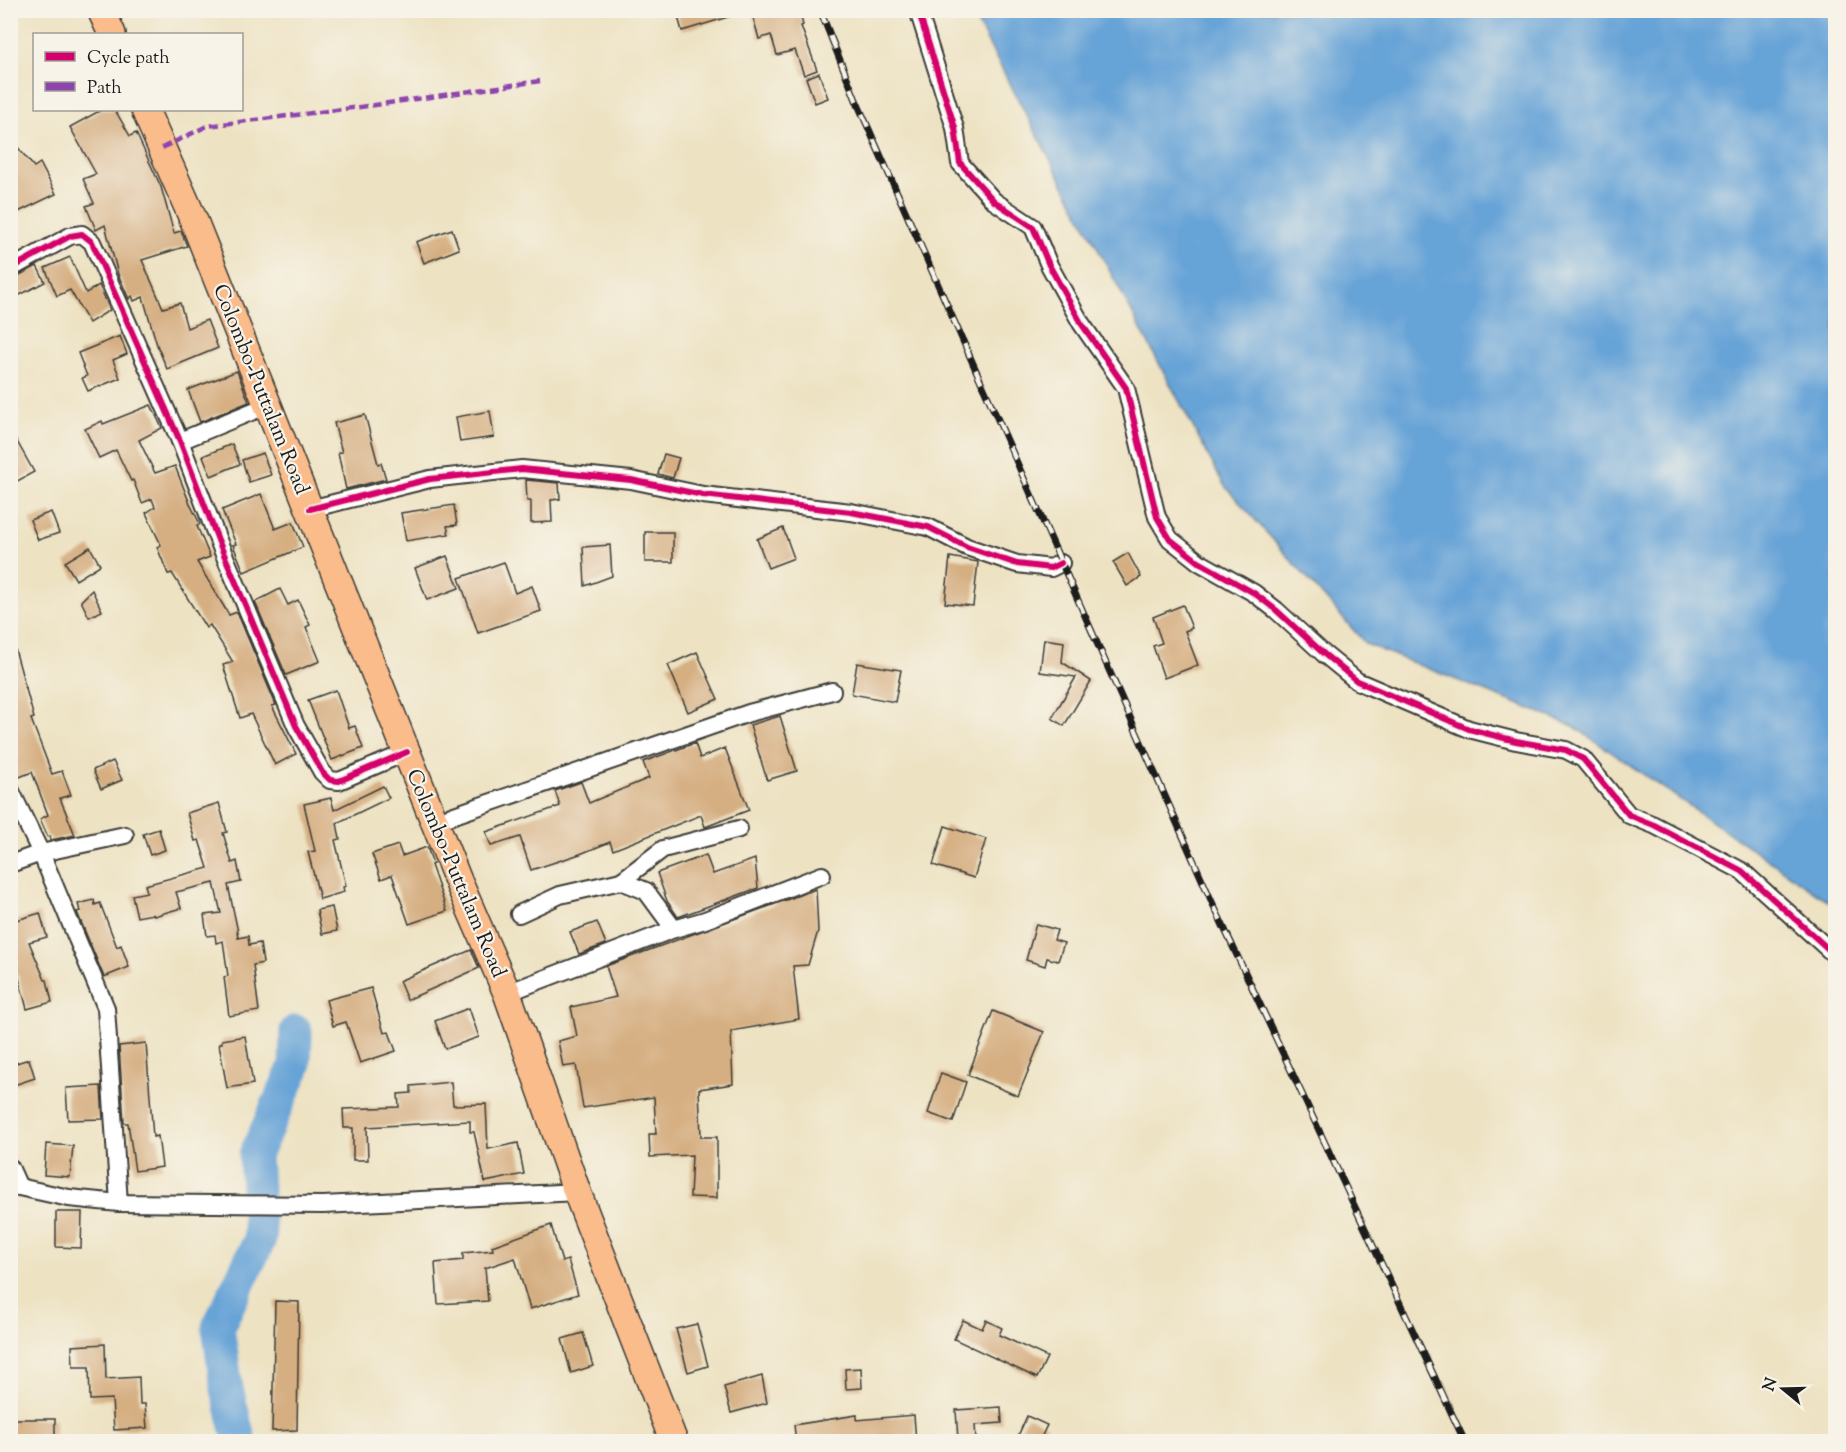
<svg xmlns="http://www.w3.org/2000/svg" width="1846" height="1452" viewBox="0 0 1846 1452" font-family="'Sorts Mill Goudy',serif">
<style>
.water{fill:#66a3d7;stroke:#41607a;stroke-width:1.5}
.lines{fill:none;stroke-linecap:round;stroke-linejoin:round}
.river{stroke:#66a3d7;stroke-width:33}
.building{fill:#d5ae81}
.minor-casing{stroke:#3b3a35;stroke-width:20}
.trunk-casing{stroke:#3b3a35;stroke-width:30}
.minor{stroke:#fff;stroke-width:16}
.trunk{stroke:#fabc8b;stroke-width:27}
.rail-casing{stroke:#1c1c1c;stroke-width:7}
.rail{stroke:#f7f3e8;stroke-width:4.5;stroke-dasharray:14;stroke-linecap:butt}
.quiet{stroke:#8e44ad;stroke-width:4.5;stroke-dasharray:9 4.5;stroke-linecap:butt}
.cycleway-casing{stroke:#f7f3e8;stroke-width:10}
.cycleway{stroke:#d6006c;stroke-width:6}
.labels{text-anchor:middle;stroke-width:4.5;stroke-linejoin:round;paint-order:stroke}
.street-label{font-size:21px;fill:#1c1c1c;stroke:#f7f3e8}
</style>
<rect width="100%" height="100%" fill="#f7f3e8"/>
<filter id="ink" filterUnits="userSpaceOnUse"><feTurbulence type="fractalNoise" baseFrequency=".0167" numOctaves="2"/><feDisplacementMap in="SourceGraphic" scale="12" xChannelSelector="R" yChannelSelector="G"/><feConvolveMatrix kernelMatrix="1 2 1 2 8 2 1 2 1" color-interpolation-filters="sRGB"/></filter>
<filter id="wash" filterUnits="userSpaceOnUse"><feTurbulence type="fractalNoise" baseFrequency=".008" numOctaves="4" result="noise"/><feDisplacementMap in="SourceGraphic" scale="24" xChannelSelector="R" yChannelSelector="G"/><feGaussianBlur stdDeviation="1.35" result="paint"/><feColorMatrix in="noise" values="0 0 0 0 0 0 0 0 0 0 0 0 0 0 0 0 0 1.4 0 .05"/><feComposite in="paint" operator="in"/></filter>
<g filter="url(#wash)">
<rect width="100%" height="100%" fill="#ede2c2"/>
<polygon class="water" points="971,11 1835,11 1835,906 1573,726 1366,644 1224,485"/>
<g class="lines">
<polyline class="river" points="240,1442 227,1389 218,1327 260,1239 255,1155 295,1066 296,1031"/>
</g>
<g id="blocks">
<g class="building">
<polygon points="676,10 738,10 738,14 682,31"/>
<polygon points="751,10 799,10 803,25 801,26 817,70 804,75 795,50 777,55 771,35 759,39"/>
<polygon points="819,73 828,98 815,103 806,78"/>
<polygon points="101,110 115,110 130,136 136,133 161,187 174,233 181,231 187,246 142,260 163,308 180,303 187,328 207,320 218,348 167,369 157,345 143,297 134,301 132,296 129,299 118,274 105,225 96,230 86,206 94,203 83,179 96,174 70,127"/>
<polygon points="10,138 34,167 40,163 56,194 10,216"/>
<polygon points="452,229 459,249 424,263 416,242"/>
<polygon points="70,257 86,293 99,285 110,310 89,323 70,290 57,296 45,268"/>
<polygon points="37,266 45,282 10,300 10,280"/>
<polygon points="120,336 127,354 113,360 120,378 88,391 82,378 87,376 78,353"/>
<polygon points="237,371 249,402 200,422 188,390"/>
<polygon points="151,405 162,428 139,440 155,473 175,466 190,504 200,524 197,526 210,557 197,562 229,615 237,612 276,705 272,706 296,754 275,765 251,714 240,718 223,665 233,662 210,625 206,628 172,573 168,574 157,547 161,545 146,513 155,507 152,499 142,503 133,480 131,481 116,450 99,458 85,429 102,421 103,424"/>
<polygon points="490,411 494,437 460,442 456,417"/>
<polygon points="365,415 378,464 381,463 386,479 346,489 338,453 342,452 334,423"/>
<polygon points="10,429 34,472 10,485"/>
<polygon points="232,444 240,464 211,476 203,456"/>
<polygon points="263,453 271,475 249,482 242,460"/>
<polygon points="664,454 679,458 673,478 658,474"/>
<polygon points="526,480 559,483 560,499 551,500 552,522 531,523 531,501 527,501"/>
<polygon points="261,494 275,529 293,522 303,547 244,572 233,545 236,544 222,510"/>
<polygon points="454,505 457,525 447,526 449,534 406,541 401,513"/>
<polygon points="51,512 59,533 38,540 30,520"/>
<polygon points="783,528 794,558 768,568 757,539"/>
<rect x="645" y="532" width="28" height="30"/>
<polygon points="610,545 612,576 585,586 583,547"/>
<polygon points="90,547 100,565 76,580 65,562"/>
<polygon points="1128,553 1141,577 1127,586 1113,562"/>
<polygon points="447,556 459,588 427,600 415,568"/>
<polygon points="950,557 978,562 973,606 945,603"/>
<polygon points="504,562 515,593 532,586 541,611 478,633 459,578"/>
<polygon points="280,589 288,605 298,600 310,625 306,627 320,661 286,675 255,602"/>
<polygon points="92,590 102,611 89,617 81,601"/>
<polygon points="1183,605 1192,628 1185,631 1198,665 1164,678 1153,646 1162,643 1153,617"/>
<polygon points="1044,639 1064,642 1062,662 1091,681 1064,726 1052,718 1076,677 1040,672"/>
<polygon points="10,649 15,649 34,718 31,719 52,774 62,771 71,795 60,798 75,835 51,840 50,836 48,837 40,819 48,815 32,772 17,778 10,762"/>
<polygon points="697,652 718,699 688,712 668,665"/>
<polygon points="857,663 901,670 895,702 852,694"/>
<polygon points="336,690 349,728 355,726 363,748 332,760 308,700"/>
<polygon points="780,716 797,771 767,780 750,725"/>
<polygon points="695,743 700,758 725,748 749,810 705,827 701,815 613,850 610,842 580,854 531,870 520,837 491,846 486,832 560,806 555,791 581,782 589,803 649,778 643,762"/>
<polygon points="113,761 122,780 101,789 93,770"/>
<polygon points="383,786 389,798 337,823 340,839 335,840 346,886 343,887 344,892 320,899 308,852 315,851 304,804 331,798 334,810"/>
<polygon points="219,803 227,832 223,833 232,863 237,861 241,882 228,885 238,932 237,932 238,938 248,936 249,945 260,943 263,963 253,965 259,1011 229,1016 224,977 228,976 223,941 216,943 215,935 207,936 204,915 221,913 214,883 176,892 181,908 154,916 153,914 137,917 132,895 147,892 145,885 208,868 199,840 195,841 187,813"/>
<polygon points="945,826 986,839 974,878 933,865"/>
<polygon points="159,829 165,850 150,855 143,834"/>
<polygon points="398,845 402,856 427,847 433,864 431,865 447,911 409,924 392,875 381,879 372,854"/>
<polygon points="706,855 713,874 755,859 758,888 678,917 667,901 657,873"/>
<polygon points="816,889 818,931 808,965 793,966 799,1019 731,1031 733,1084 699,1089 701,1137 717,1137 717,1198 690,1197 692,1155 650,1157 649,1134 656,1134 654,1097 583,1108 576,1065 563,1067 558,1041 577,1036 571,1007 616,997 606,966"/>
<polygon points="94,900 95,905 100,903 117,947 121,945 129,967 104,977 77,912 80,911 78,904"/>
<polygon points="332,907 337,931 322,934 317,910"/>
<polygon points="40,913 47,937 29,942 45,980 47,980 52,1002 27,1009 18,975 10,979 10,922"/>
<polygon points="597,922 606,944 579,954 570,932"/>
<polygon points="1036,924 1057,930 1054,940 1064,943 1058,961 1047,958 1045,966 1026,960"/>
<polygon points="471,950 479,968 407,1000 399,981"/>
<polygon points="371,988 384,1033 389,1032 396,1051 360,1063 346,1022 333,1026 326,1000"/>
<polygon points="469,1008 479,1037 445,1049 435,1021"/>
<polygon points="993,1011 1044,1032 1018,1096 968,1075"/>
<polygon points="245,1036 253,1084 227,1088 219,1044 222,1043 222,1040"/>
<polygon points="146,1043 153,1137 158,1136 162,1167 135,1171 128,1123 124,1123 119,1046"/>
<polygon points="29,1059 35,1078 14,1085 10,1065"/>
<polygon points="941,1073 966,1082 953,1122 928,1113"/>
<polygon points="451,1082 453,1105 486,1104 488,1149 518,1143 524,1174 485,1182 474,1132 470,1132 470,1121 367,1127 368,1160 353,1160 353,1128 344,1128 343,1109 399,1107 398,1094 411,1093 411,1086"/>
<polygon points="101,1086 103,1119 68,1120 66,1088"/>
<polygon points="46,1144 73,1146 70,1177 44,1175"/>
<polygon points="56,1212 82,1212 81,1248 56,1247"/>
<polygon points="551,1225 562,1262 568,1260 578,1294 530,1309 515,1258 485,1268 488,1301 438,1304 435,1263 463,1260 463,1253 493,1250 492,1246"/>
<polygon points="275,1301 299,1302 297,1430 272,1431"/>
<polygon points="963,1320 982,1329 986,1320 1002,1328 999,1335 1047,1357 1037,1378 954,1339"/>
<polygon points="697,1324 708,1366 688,1372 676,1329"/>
<polygon points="583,1333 593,1366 571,1373 562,1339"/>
<polygon points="105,1344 106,1379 139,1377 140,1404 145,1404 147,1428 114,1430 112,1399 90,1400 89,1367 73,1367 72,1346"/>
<polygon points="861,1368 862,1388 846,1389 845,1369"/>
<polygon points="762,1376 767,1403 731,1413 724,1387"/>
<polygon points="1001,1407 1002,1423 975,1425 976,1439 958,1440 956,1410"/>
<polygon points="857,1415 857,1420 914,1415 916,1442 796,1442 794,1425"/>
<polygon points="1027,1416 1047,1425 1039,1442 1029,1442 1018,1436"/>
<rect x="12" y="1419" width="43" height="23"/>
</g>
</g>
</g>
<g filter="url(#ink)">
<use href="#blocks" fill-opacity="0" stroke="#3b3a35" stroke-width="1.5"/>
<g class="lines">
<defs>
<g id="minor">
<polyline points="918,10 955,128 960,163 994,201 1033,227 1049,265 1081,323 1126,388 1157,517 1170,539 1199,562 1254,593 1276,610 1324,654 1357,681 1469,729 1516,741 1566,750 1583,759 1629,815 1654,825 1742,871 1836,956"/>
<polyline points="10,269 70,236 82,234 92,242 180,441 218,540 296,726 322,772 330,780 339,781 407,752"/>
<polyline points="180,441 268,405"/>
<polyline points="310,509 430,479 522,469 631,480 703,495 851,512 928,527 967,547 1017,564 1051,568 1061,563"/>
<polyline points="10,789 41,853 106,1008 119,1203"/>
<polyline points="434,822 749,713 832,691"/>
<polyline points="10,864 41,853 125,835"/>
<polyline points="621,881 663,849 739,829"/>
<polyline points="519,914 560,895 621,881 646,891 674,929 705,920 822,875"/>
<polyline points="507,993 674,929"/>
<polyline points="10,1167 19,1187"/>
<polyline points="10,1185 69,1198 119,1203 323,1205 577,1192"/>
</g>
<g id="trunk">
<polyline points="101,10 112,34"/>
<polyline points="145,110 194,221 459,883 507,993 577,1192 674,1442"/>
</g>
</defs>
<use href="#minor" class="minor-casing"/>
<use href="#trunk" class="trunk-casing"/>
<use href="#minor" class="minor"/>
<use href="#trunk" class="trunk"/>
<defs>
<polyline id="rail" points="820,10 856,100 1212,902 1465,1442"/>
</defs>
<use href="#rail" class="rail-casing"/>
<use href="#rail" class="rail"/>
<polyline class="quiet" points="162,148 207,126 368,106 540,81"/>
<defs>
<g id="cycleway">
<polyline points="918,10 955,128 960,163 994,201 1033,227 1049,265 1081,323 1126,388 1157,517 1170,539 1199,562 1254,593 1276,610 1324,654 1357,681 1469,729 1516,741 1566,750 1583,759 1629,815 1654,825 1742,871 1836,956"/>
<polyline points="10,269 70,236 82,234 92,242 180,441 218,540 296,726 322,772 330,780 339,781 407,752"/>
<polyline points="310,509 430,479 522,469 631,480 703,495 851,512 928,527 967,547 1017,564 1051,568 1061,563"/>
</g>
</defs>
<use href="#cycleway" class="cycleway-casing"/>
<use href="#cycleway" class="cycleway"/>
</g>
</g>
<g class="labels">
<g class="street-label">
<text transform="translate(262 389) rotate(68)" y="7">Colombo-Puttalam Road</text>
<text transform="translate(457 873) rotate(67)" y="7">Colombo-Puttalam Road</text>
</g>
</g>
<rect width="1846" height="1452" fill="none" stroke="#f7f3e8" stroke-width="36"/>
<rect x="33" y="33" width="210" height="78" fill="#f7f3e8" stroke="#9f9d96" stroke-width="1.5"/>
<rect x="45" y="52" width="30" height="9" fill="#d6006c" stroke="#9f9d96" stroke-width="1.5"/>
<text x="87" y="63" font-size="18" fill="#1c1c1c">Cycle path</text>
<rect x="45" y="82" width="30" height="9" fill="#8e44ad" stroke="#9f9d96" stroke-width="1.5"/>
<text x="87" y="93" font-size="18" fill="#1c1c1c">Path</text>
<g transform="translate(1783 1389) rotate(289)" stroke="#f7f3e8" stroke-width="4.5" paint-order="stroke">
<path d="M0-4.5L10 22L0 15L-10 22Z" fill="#1c1c1c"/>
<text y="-9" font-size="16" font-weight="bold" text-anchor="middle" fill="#1c1c1c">N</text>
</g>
</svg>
